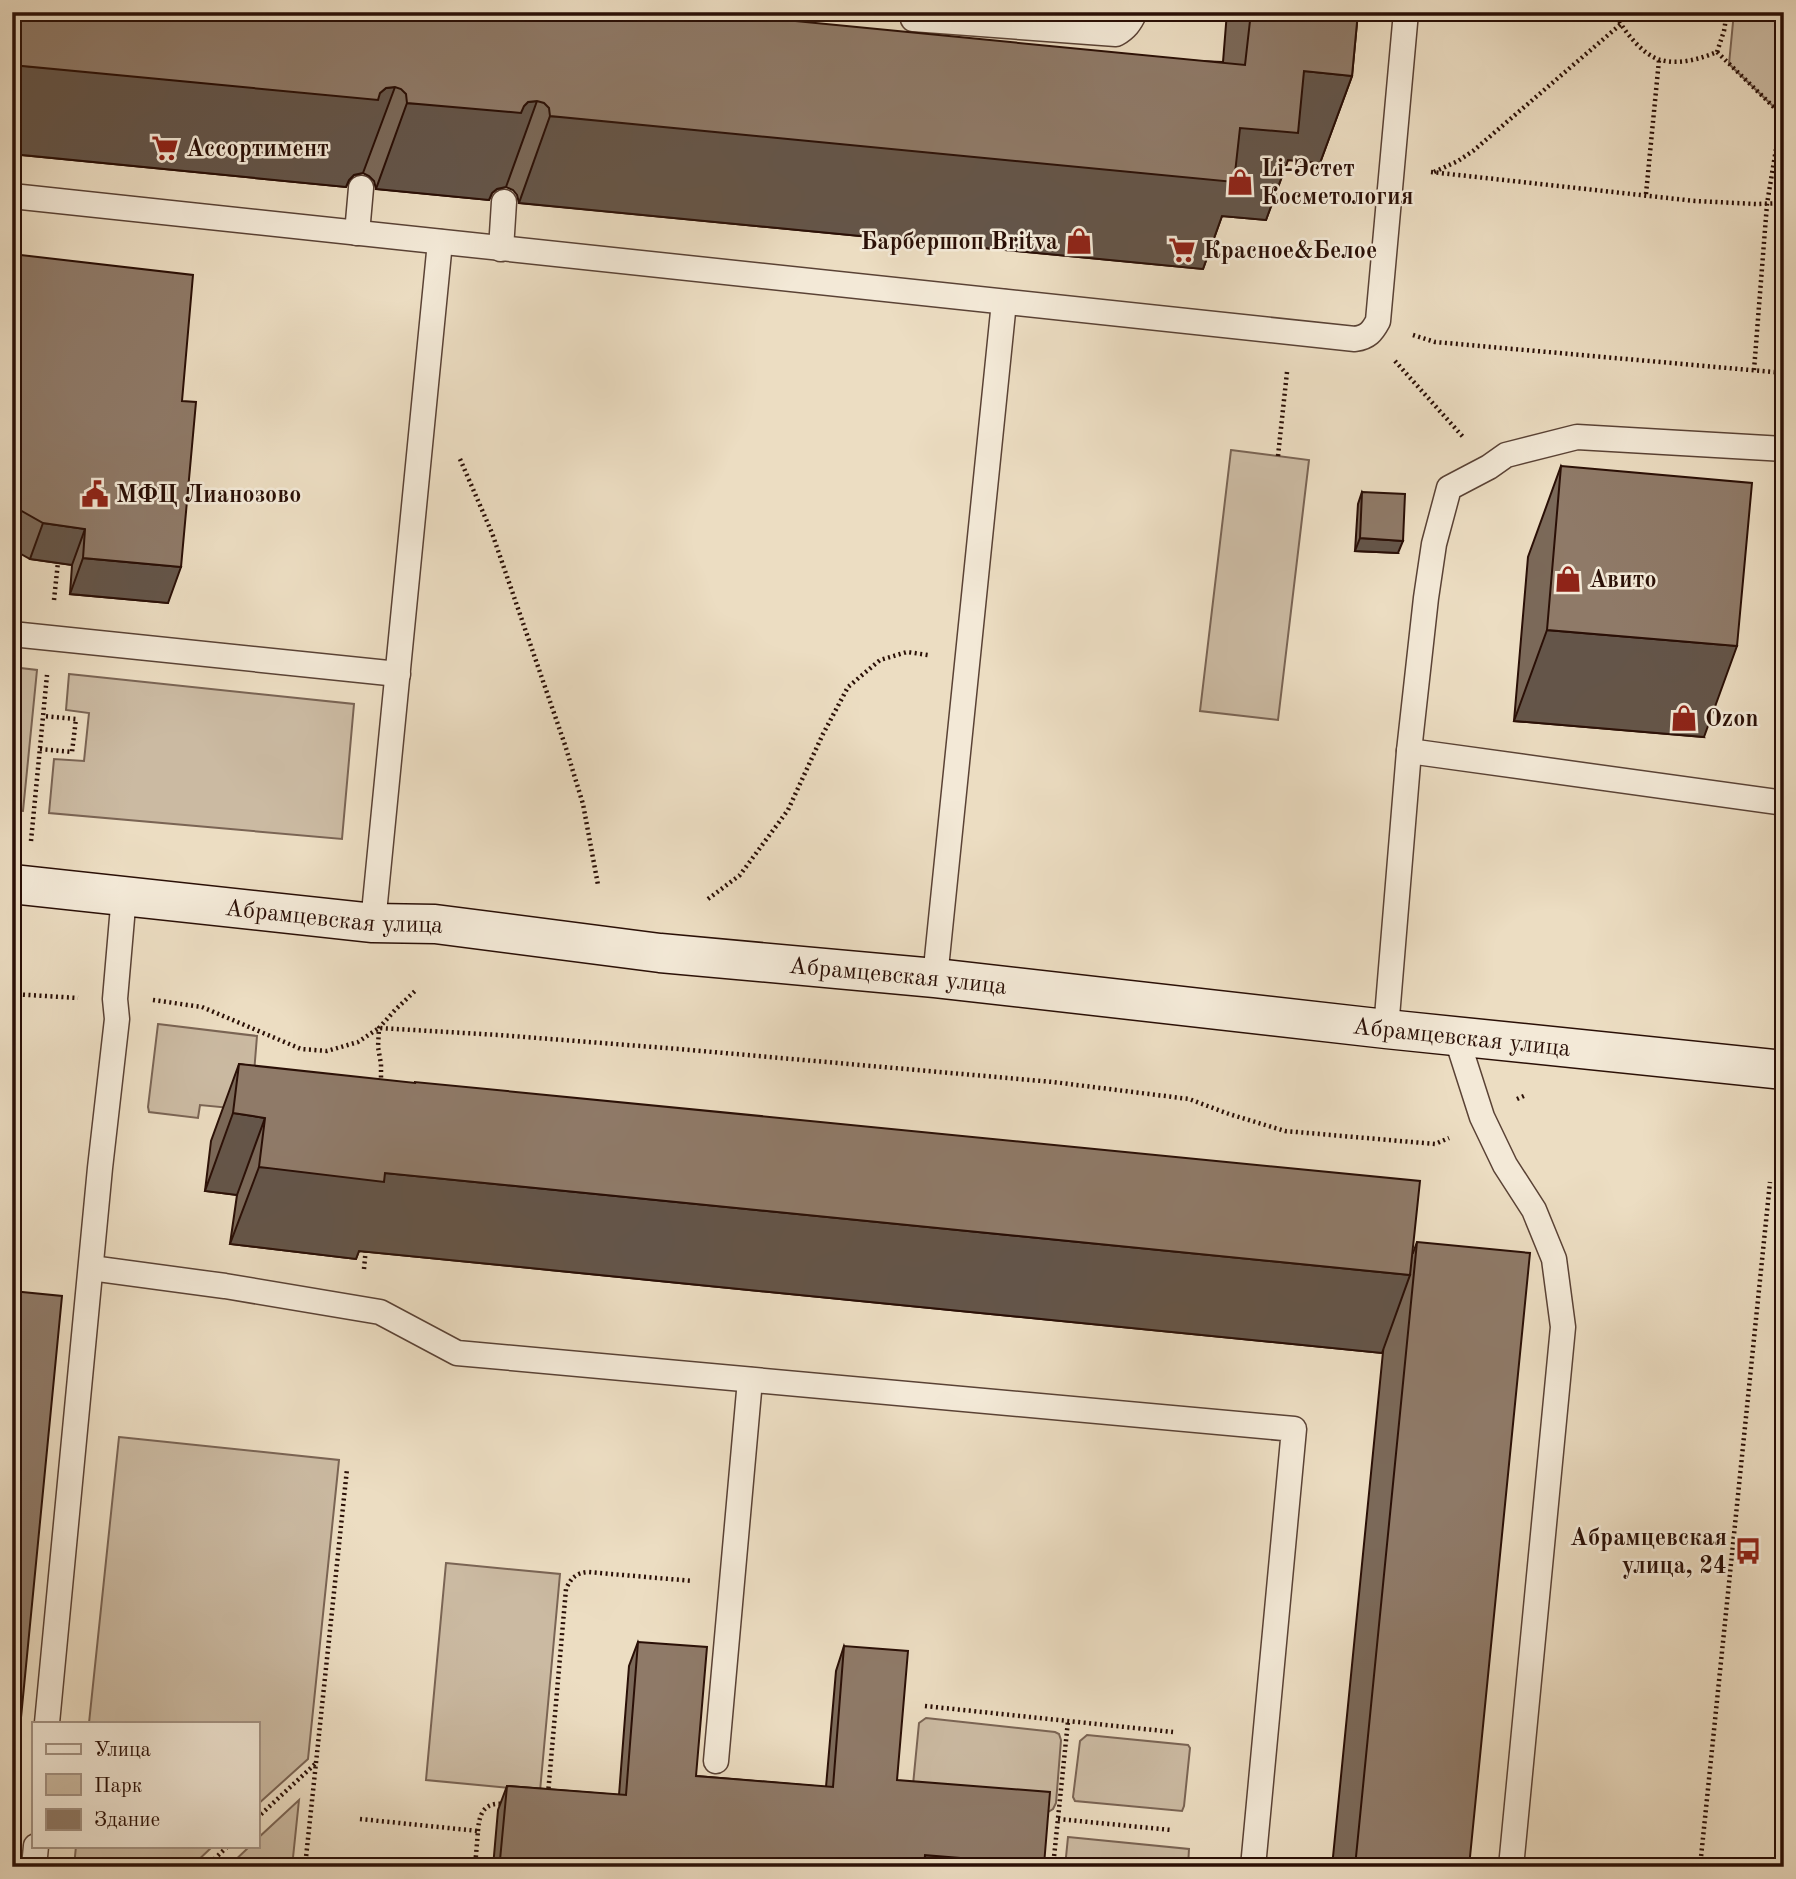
<svg xmlns="http://www.w3.org/2000/svg" width="1796" height="1879" viewBox="0 0 1796 1879" font-family="'Old Standard TT',serif">
<style>
.green{fill:#cbbaa2;stroke:#7a6454;stroke-width:2}
.lines{fill:none;stroke-linecap:round;stroke-linejoin:round}
.lane-casing{stroke:#5a4235;stroke-width:27}
.secondary-casing{stroke:#2a0f06;stroke-width:41}
.path{stroke:#2a0f06;stroke-width:4.5;stroke-dasharray:2 3.5;stroke-linecap:butt}
.lane{stroke:#f3e9d7;stroke-width:24}
.secondary{stroke:#f3e9d7;stroke-width:38}
.wall{fill:#7b6959;stroke:#2a0f06;stroke-width:2}
.shaded-wall{fill:#645549;stroke:#2a0f06;stroke-width:2}
.building{fill:#8f7a68;stroke:#2a0f06;stroke-width:2}
.labels{text-anchor:middle;stroke-width:5;stroke-linejoin:round;paint-order:stroke}
.poi-label{font-size:24px;font-weight:bold;fill:#2a0f06;stroke:#f3e9d7;text-anchor:start}
.street-label{font-size:24px;fill:#2a0f06;stroke:#f3e9d7}
</style>
<rect width="100%" height="100%" fill="#ecddc2"/>
<filter id="stains"><feTurbulence type="fractalNoise" baseFrequency=".00286" numOctaves="4"/><feColorMatrix values="0 0 0 0 .2 0 0 0 0 .09 0 0 0 0 .02 0 0 0 .5 -.17"/></filter>
<radialGradient id="worn" r=".72"><stop offset=".6" stop-color="#630" stop-opacity="0"/><stop offset="1" stop-color="#630" stop-opacity=".3"/></radialGradient>
<g class="green">
<polygon points="1734,12 1784,12 1776,109 1729,64"/>
<polygon points="1231,450 1309,460 1278,720 1200,711"/>
<polygon points="12,667 37,670 23,811 12,810"/>
<polygon points="69,674 354,704 342,839 49,813 54,759 84,761 89,713 66,710"/>
<polygon points="158,1024 257,1036 251,1110 200,1105 198,1118 149,1112 148,1107"/>
<polygon points="119,1437 339,1460 308,1759 257,1805 257,1723 89,1723"/>
<polygon points="446,1563 560,1574 540,1791 426,1780"/>
<polygon points="926,1718 1055,1732 1059,1734 1061,1740 1056,1803 1053,1809 1048,1812 912,1795 919,1723"/>
<polygon points="1087,1735 1188,1745 1190,1748 1184,1806 1182,1811 1075,1801 1073,1797 1080,1741"/>
<polygon points="299,1800 292,1867 228,1867 250,1846 257,1846 257,1839"/>
<polygon points="1068,1837 1189,1849 1188,1867 1065,1867"/>
<polygon points="76,1846 213,1846 191,1867 74,1867"/>
</g>
<g class="lines">
<defs>
<g id="lane">
<path d="M913 19 1116 34C1126 28 1130 23 1135 12"/>
<path d="M12 196 1355 339C1368 337 1372 332 1378 321L1406 12"/>
<polyline points="357,233 361,188"/>
<polyline points="501,249 504,202"/>
<polyline points="12,634 398,674"/>
<polyline points="1409,751 1784,803"/>
<polyline points="373,923 440,242"/>
<polyline points="935,978 1004,302"/>
<polyline points="1386,1029 1409,751 1426,598 1434,544 1449,488 1489,467 1506,455 1577,437 1784,449"/>
<polyline points="1456,1036 1482,1117 1505,1165 1534,1210 1554,1259 1563,1327 1511,1867"/>
<polyline points="91,1268 225,1286 380,1312 457,1353 1294,1429 1253,1867"/>
<polyline points="47,1723 100,1168 117,1019 115,999 124,895"/>
<polyline points="716,1761 750,1380"/>
<polyline points="34,1867 36,1846"/>
</g>
<g id="secondary">
<path id="s1" d="M12 884 373 923 435 924 660 953 935 978 1386 1029 1784 1070"/>
</g>
</defs>
<use href="#lane" class="lane-casing"/>
<use href="#secondary" class="secondary-casing"/>
<g class="path">
<path d="M1614 12C1622 29 1643 56 1661 60 1679 65 1700 59 1717 52L1784 117"/>
<polyline points="1717,52 1724,31 1727,12"/>
<polyline points="1431,172 1695,201 1756,204 1784,203"/>
<polyline points="1434,172 1458,161 1473,151 1621,24"/>
<polyline points="1646,194 1659,60"/>
<polyline points="1413,335 1435,342 1784,373"/>
<polyline points="1395,361 1464,438"/>
<polyline points="1754,370 1767,204 1777,143 1784,129"/>
<polyline points="1278,456 1287,372"/>
<polyline points="460,459 492,533 565,745 583,804 598,885"/>
<polyline points="54,600 58,562"/>
<polyline points="40,749 72,752 76,719 43,716"/>
<polyline points="31,841 47,675"/>
<polyline points="708,899 740,875 788,810 823,734 848,687 880,660 907,652 928,655"/>
<polyline points="12,994 78,998"/>
<polyline points="153,1000 202,1007 301,1049 327,1051 358,1042 379,1028 499,1035 679,1049 1053,1082 1189,1099 1229,1114 1285,1131 1435,1144 1449,1138"/>
<polyline points="381,1083 381,1064 378,1047 379,1028 395,1010 416,990"/>
<polyline points="1517,1099 1526,1095"/>
<polyline points="364,1269 366,1247"/>
<polyline points="925,1706 1173,1732"/>
<path d="M548 1794 566 1589C571 1578 576 1573 588 1572L693 1581"/>
<polyline points="257,1818 315,1764"/>
<polyline points="360,1819 478,1831 475,1867"/>
<polyline points="1058,1819 1171,1830"/>
<path d="M478 1831C479 1814 484 1802 503 1804"/>
<polyline points="206,1867 228,1846"/>
<polyline points="305,1867 347,1469"/>
<polyline points="1053,1867 1068,1721"/>
<polyline points="1700,1867 1770,1182"/>
</g>
<use href="#lane" class="lane"/>
<use href="#secondary" class="secondary"/>
</g>
<g class="wall">
<polygon points="12,12 1223,62 1227,12 1358,12 1352,76 1320,163 1288,160 1266,220 1222,216 1203,269 519,203 517,195 513,190 506,187 497,189 492,193 489,200 376,189 374,181 369,176 363,173 354,175 349,180 346,187 12,154"/>
<polygon points="12,254 182,401 168,603 70,594 72,565 30,559 12,549"/>
<polygon points="1561,466 1704,737 1514,721 1528,557"/>
<polygon points="1362,492 1398,553 1355,551 1358,504"/>
<polygon points="239,1064 1413,1253 1417,1242 1469,1867 1332,1867 1383,1352 1382,1353 359,1251 356,1259 230,1244 237,1195 205,1191 211,1141"/>
<polygon points="638,1642 696,1776 826,1787 836,1671 844,1646 897,1780 1043,1867 493,1867 498,1810 507,1786 619,1795 629,1666"/>
</g>
<g class="shaded-wall">
<polygon points="12,65 380,93 386,88 395,87 363,173 354,175 349,180 346,187 12,154"/>
<polygon points="1304,71 1352,76 1320,163 1288,160 1266,220 1222,216 1203,269 519,203 550,116 1240,128"/>
<polygon points="537,101 506,187 497,189 492,193 489,200 376,189 407,103 524,106 528,102"/>
<polygon points="43,523 85,529 72,565 30,559"/>
<polygon points="1360,538 1403,541 1398,553 1355,551"/>
<polygon points="83,558 181,567 168,603 70,594"/>
<polygon points="1547,630 1737,646 1704,737 1514,721"/>
<polygon points="233,1113 265,1118 237,1195 205,1191"/>
<polygon points="259,1167 385,1173 1410,1275 1382,1353 359,1251 356,1259 230,1244"/>
<polygon points="925,1855 1044,1865 1043,1867 921,1867"/>
<polygon points="500,1860 580,1867 498,1867"/>
</g>
<g class="building">
<polygon points="12,12 702,12 1245,65 1251,12 1358,12 1352,76 1304,71 1298,133 1240,128 1234,182 550,116 549,108 544,103 537,101 528,102 524,106 521,113 407,103 406,94 401,89 395,87 386,88 380,93 378,100 12,65"/>
<polygon points="12,254 193,275 182,401 196,402 181,567 83,558 85,529 43,523 20,510 12,501"/>
<polygon points="1561,466 1752,483 1737,646 1547,630"/>
<polygon points="1362,492 1405,494 1403,541 1360,538"/>
<polygon points="239,1064 415,1083 415,1082 1420,1181 1410,1275 385,1173 384,1182 259,1167 265,1118 233,1113"/>
<polygon points="1417,1242 1530,1253 1469,1867 1355,1867"/>
<polygon points="12,1291 62,1296 12,1810"/>
<polygon points="638,1642 707,1647 696,1776 833,1787 844,1646 908,1651 897,1780 1050,1792 1044,1865 925,1855 924,1867 580,1867 500,1860 507,1786 626,1795"/>
</g>
<defs>
<symbol id="supermarket-bare" viewBox="-9 -9 18 18"><path d="M-6-5.5h2.5l.6 2H6L4.5 2H-2.5L-4.4-4H-6ZM-1.5 3.2a1.3 1.3 0 1 0 .1 0ZM3 3.2a1.3 1.3 0 1 0 .1 0Z" fill="#8f2418" stroke="#f3e9d7" stroke-width="2.5" paint-order="stroke"/></symbol>
<symbol id="shop-bare" viewBox="-9 -9 18 18"><path d="M-5-2.5h2.3a2.7 3.5 0 0 1 5.4 0H5L5.5 6h-11ZM-1.5-2.5h3a1.5 2.3 0 0 0-3 0Z" fill="#8f2418" stroke="#f3e9d7" stroke-width="2.5" paint-order="stroke"/></symbol>
<symbol id="civic-bare" viewBox="-9 -9 18 18"><path d="M-.6-6.5H3V-4.5H.6V-3L4-1V1h2V6H-6V1h2V-1L-.6-3ZM-1.2 2.5V6h2.4V2.5Z" fill="#8f2418" stroke="#f3e9d7" stroke-width="2.5" paint-order="stroke"/></symbol>
<symbol id="bus-bare" viewBox="-9 -9 18 18"><path d="M-5-6H5V4H4V6H2V4H-2V6H-4V4H-5ZM-3.5-4V0h7V-4ZM-3.5 1.2v1.5H-2V1.2ZM2 1.2v1.5H3.5V1.2Z" fill="#8f2418" stroke="#f3e9d7" stroke-width="2.5" paint-order="stroke"/></symbol>
</defs>
<g fill-rule="evenodd">
<use href="#supermarket-bare" x="146" y="129" width="38" height="38"/>
<use href="#shop-bare" x="1221" y="163" width="38" height="38"/>
<use href="#shop-bare" x="1060" y="222" width="38" height="38"/>
<use href="#supermarket-bare" x="1163" y="231" width="38" height="38"/>
<use href="#civic-bare" x="76" y="475" width="38" height="38"/>
<use href="#shop-bare" x="1549" y="560" width="38" height="38"/>
<use href="#shop-bare" x="1665" y="699" width="38" height="38"/>
<use href="#bus-bare" x="1729" y="1532" width="38" height="38"/>
</g>
<g class="labels">
<g class="poi-label">
<text x="186" y="156">Ассортимент</text>
<text x="1261" y="176">Li-Эстет<tspan x="1261" dy="28">Косметология</tspan></text>
<text x="1058" y="249" text-anchor="end">Барбершоп Britva</text>
<text x="1203" y="258">Красное&amp;Белое</text>
<text x="116" y="502">МФЦ Лианозово</text>
<text x="1589" y="587">Авито</text>
<text x="1705" y="726">Ozon</text>
<text x="1727" y="1545" text-anchor="end">Абрамцевская<tspan x="1727" dy="28">улица, 24</tspan></text>
</g>
<g class="street-label">
<text dy="8" stroke="none"><textPath href="#s1" startOffset="324">Абрамцевская улица</textPath></text>
<text dy="8" stroke="none"><textPath href="#s1" startOffset="891">Абрамцевская улица</textPath></text>
<text dy="8" stroke="none"><textPath href="#s1" startOffset="1458">Абрамцевская улица</textPath></text>
</g>
</g>
<rect width="1796" height="1879" fill="none" stroke="#ecddc2" stroke-width="42"/>
<rect x="14" y="14" width="1768" height="1851" fill="none" stroke="#2a0f06" stroke-width="3.5"/>
<rect x="21" y="21" width="1754" height="1837" fill="none" stroke="#2a0f06" stroke-width="2"/>
<rect x="32" y="1722" width="228" height="126" fill="#f3e9d7" stroke="#a39283" stroke-width="2"/>
<rect x="46" y="1744" width="35" height="10" fill="#f3e9d7" stroke="#a39283" stroke-width="2"/>
<text x="94" y="1756" font-size="21" fill="#2a0f06">Улица</text>
<rect x="46" y="1774" width="35" height="21" fill="#cbbaa2" stroke="#a39283" stroke-width="2"/>
<text x="94" y="1792" font-size="21" fill="#2a0f06">Парк</text>
<rect x="46" y="1809" width="35" height="21" fill="#8f7a68" stroke="#a39283" stroke-width="2"/>
<text x="94" y="1826" font-size="21" fill="#2a0f06">Здание</text>
<rect width="100%" height="100%" filter="url(#stains)"/>
<rect width="100%" height="100%" fill="url(#worn)"/>
</svg>
